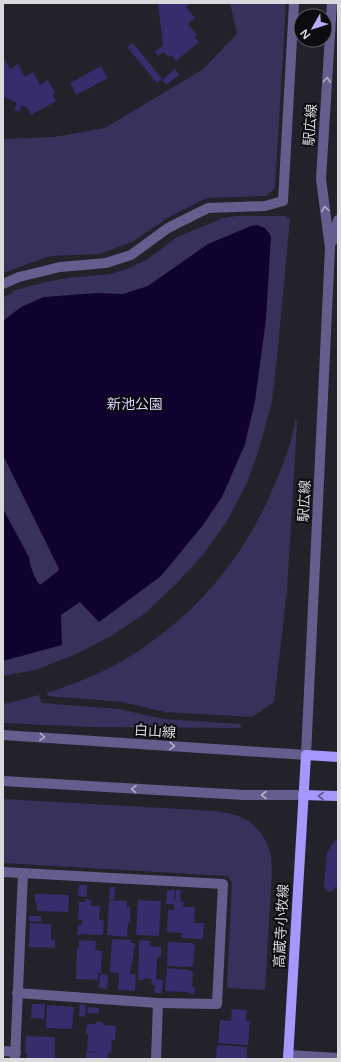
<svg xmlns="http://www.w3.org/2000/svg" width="341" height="1062" viewBox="0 0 341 1062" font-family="'Varela Round','Noto Sans JP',sans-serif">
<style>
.green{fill:#37315c}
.water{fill:#0f022f}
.building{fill:#382c6c}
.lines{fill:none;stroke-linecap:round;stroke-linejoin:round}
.minor{stroke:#635e8e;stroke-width:10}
.major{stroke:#a598fc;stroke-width:10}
.oneway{stroke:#b0aec2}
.oneway2{stroke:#585286}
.labels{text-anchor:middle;stroke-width:4;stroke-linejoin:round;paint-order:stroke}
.street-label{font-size:14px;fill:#d9d9de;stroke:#0c0c10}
.park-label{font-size:14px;fill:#d4d2fa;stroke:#0c0c10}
</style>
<rect width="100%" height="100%" fill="#22222a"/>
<g class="green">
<polygon points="230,3 286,3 275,188 266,196 207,198 169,217 132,242 99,254 50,256 3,273 3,139 54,137 105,128 155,98 202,70 237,34"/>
<polygon points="237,216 285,216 290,219 277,358 272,401 260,446 247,483 227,521 202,556 176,584 143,615 111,636 74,655 35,670 3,676 3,297 13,293 12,291 46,282 67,278 110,274 130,268 148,259 177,237 221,219 221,218"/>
<path d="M295 419 297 422 287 591 274 702 252 717 165 712 122 702 48 696 47 693C71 685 95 676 117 664 188 624 242 563 273 488 282 468 293 441 295 419Z"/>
<polygon points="39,695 42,703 119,709 163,719 240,724 241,728 91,727 3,723 3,704 13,702"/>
<path d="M3 799 215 811C224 812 234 814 243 818 257 825 267 839 271 855 272 860 271 866 272 871L265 990 227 988 232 882 227 876 3 863Z"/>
</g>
<path class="water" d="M257 225 265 228 271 236 266 319 255 401 245 444 222 497 203 525 161 576 99 622 80 602 61 615 62 645 3 661V509L29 557C30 566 34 578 40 585L58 571 59 569 3 455V321L21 307 44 297 97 293 123 294 148 286 208 244 251 226Z"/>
<g class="building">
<polygon points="158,3 191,3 186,7 195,18 188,24 197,35 194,36 199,42 176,61 172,55 169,57 164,52 158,56 155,52 163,45"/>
<polygon points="133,43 162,79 157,83 127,47"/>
<polygon points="3,57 10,69 18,64 25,77 33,72 40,85 48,80 55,93 53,95 56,101 31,115 27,108 22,105 19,112 14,110 17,103 3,96"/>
<polygon points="101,66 108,78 76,95 70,83"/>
<polygon points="175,69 179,75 166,85 162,80"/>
<polygon points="338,837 338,887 335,887 333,891 328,892 326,890 325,886 324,886 327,853 331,846"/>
<polygon points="79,885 87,885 87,897 78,896"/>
<polygon points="110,887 115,887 114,899 109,899"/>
<polygon points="167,890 175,890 174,901 175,901 176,890 181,890 180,902 184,902 183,907 195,907 194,923 204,923 203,939 182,938 182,933 167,932 168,910 174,910 174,904 166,904"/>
<polygon points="35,894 69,895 68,912 37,911 37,903 35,903"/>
<polygon points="85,899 91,900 91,906 100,906 99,920 104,920 103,935 81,934 81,935 77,935 78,925 82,925 82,920 78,920 79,902 85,902"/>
<polygon points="109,900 127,901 127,907 130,907 130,923 128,923 127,937 107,935"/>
<polygon points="138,900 161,901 159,936 136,935"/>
<polygon points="29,916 41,916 41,922 29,921"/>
<polygon points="30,923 51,924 51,940 55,940 55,948 29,947"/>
<polygon points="112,939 131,940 131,943 135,943 132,964 131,964 130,974 136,975 135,991 118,990 119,973 110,972"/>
<polygon points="79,940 96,941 95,950 102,951 101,973 98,973 98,980 76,979 77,948 79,948"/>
<polygon points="139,940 150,941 150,946 161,947 161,957 157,957 156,979 163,980 162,993 154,993 155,985 151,985 152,979 144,978 144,980 138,980"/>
<polygon points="168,942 193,943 193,945 195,945 193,966 192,966 192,967 167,966"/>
<polygon points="167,968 189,970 189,971 193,971 192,987 195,987 194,994 188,993 188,992 165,991"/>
<polygon points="100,974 108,975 107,989 99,988"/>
<polygon points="32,1004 45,1004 44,1019 31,1018"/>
<polygon points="80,1004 86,1005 85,1017 79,1016"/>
<polygon points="47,1005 74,1007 72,1029 46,1028"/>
<polygon points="88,1007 99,1008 99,1014 87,1013"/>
<polygon points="232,1009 247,1010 246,1021 250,1021 248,1045 218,1043 220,1020 231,1021"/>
<polygon points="96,1022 103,1022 103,1025 116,1026 115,1040 112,1040 111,1053 108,1053 108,1059 86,1059 86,1052 100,1053 87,1051 88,1034 86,1034 87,1025 89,1025 89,1024 96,1024"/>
<polygon points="26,1036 55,1037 55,1059 27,1059 27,1054 25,1053"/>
<polygon points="217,1045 247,1047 247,1059 216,1059"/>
</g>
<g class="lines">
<g class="minor">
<polyline points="332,242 338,220"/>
<polyline points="3,284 19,277 60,267 106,263 131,255 168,228 208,208 265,206 283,201 294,3"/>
<polyline points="3,735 306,755 330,248 321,179 332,3"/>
<polyline points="3,781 244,795 303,795"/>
<polyline points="3,872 223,884 217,1004 158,1003 17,993"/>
<polyline points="3,1051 16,1052"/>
<polyline points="288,1055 338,1058"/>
<polyline points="15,1059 23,873"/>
<polyline points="156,1059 158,1003"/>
</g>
<g class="major">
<polyline points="303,795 338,796"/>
<polyline points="288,1059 306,755 338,757"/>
</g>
</g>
<defs><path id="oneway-chevron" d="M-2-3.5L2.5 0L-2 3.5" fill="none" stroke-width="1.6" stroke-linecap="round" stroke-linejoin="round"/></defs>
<g class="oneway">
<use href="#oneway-chevron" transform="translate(327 80) rotate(-86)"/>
<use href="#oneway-chevron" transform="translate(325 209) rotate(-98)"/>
<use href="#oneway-chevron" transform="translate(42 737) rotate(4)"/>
<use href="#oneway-chevron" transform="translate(172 746) rotate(4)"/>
<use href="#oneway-chevron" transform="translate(134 789) rotate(-177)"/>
<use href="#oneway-chevron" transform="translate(264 795) rotate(180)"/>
</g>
<use class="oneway2" href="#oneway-chevron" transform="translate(321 796) rotate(-178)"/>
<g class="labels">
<g class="street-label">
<text transform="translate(310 125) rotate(-86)" y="5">駅広線</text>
<text transform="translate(304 501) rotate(-87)" y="5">駅広線</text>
<text transform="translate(155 731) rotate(4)" y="5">白山線</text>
<text transform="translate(281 926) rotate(-87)" y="5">高蔵寺小牧線</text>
</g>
<g class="park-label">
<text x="135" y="409">新池公園</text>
</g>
</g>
<rect width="341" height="1062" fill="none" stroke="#d9d9de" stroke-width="8"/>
<g transform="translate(313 28) rotate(231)"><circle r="19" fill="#0c0c10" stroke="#5e5e62"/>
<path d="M0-3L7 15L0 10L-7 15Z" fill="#b4acf9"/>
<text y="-6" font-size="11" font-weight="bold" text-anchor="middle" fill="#d9d9de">N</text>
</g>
</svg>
